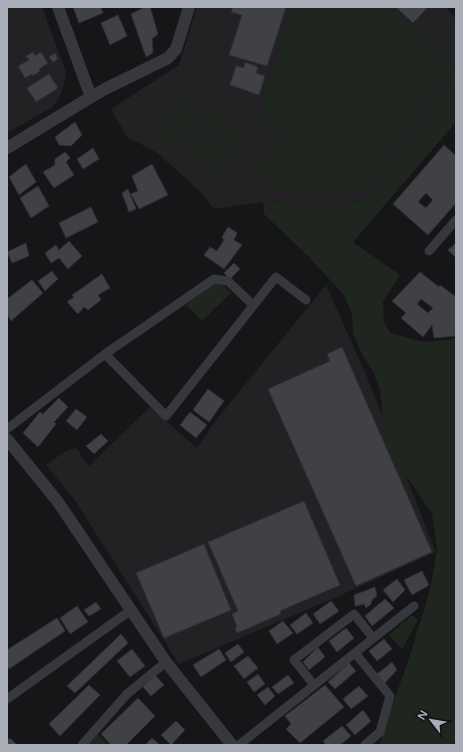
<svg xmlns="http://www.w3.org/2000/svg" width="463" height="752" viewBox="0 0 463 752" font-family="'Varela Round',sans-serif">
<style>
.built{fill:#222225}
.green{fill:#1e261f}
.building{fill:#404145;stroke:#303034;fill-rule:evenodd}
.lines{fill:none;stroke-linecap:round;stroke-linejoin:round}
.minor{stroke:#37383d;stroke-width:9}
.tertiary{stroke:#37383d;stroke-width:12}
</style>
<rect width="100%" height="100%" fill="#161618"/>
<g class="built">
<polygon points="7,7 42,7 65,69 66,75 63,88 58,100 51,108 7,133"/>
<polygon points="197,7 446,7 456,18 456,72 369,197 346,206 263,202 214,209 202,193 156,152 127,137 111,109 179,65"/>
<polygon points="326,285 367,377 436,552 339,596 179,664 74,499 46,465 64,452 76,448 89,466 150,407 197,448 213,424"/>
</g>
<g class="green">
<polygon points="294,7 388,7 453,66 366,190 279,191 256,172 284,138 258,118"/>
<polygon points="456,72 456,122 353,242 400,275 383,301 384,322 390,333 423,342 456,339 456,740 451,745 379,745 410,655 430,590 437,550 432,514 402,470 386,442 380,390 373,371 362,354 353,334 352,314 344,295 308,256 264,214 263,202 346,206 369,197"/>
<polygon points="188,100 203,113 173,145 159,131"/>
<polygon points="215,109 247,138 233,153 202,124"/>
<polygon points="196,130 228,159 214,174 182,145"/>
<polygon points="214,283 223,285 231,293 202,321 186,305"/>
<polygon points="412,615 418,620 402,649 389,635"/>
<polygon points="96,732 108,745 84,745"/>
</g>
<g class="building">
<polygon points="73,7 101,7 103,13 79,23"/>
<polygon points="145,7 150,7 158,34 152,39 153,53 146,57 131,14"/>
<polygon points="233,7 286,7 267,66 229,55 242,15 231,12"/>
<polygon points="396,7 428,7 413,23"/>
<polygon points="118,15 127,36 110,45 101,23"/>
<polygon points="33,52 35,56 41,52 48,63 39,69 40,71 33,76 32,74 25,78 18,66 29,60 26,56"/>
<polygon points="55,53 58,59 53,62 49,57"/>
<polygon points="245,62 258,67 256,73 265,76 259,95 230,85 236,66 244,68"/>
<polygon points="49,74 58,88 36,102 27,88"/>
<polygon points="75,122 82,135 71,146 59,145 55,137"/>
<path d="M444 145 456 156V203L428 235 393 204ZM426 193 433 200 426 208 418 202Z"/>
<polygon points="93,148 99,159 83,169 77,159"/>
<polygon points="65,152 70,158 66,162 74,175 54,188 43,172 55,165 55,159"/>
<polygon points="26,164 36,182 19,195 9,177"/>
<polygon points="152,164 168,195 139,209 131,194 138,191 132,176"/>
<polygon points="38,186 49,206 31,218 20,198"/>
<polygon points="128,189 136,209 129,212 122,193"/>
<polygon points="91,207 98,222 66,238 59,223"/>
<polygon points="228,227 237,233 234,240 242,245 224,269 204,255 210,247 217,251 224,240 222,237"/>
<polygon points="69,241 82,256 68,269 59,258 51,263 45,253 56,245 59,250"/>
<polygon points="26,243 29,256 12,263 7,252"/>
<polygon points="456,243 456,258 448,250"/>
<polygon points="234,263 240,269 230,279 224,273"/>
<polygon points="52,271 58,279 45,291 38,281"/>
<path d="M420 272 439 287 440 285 456 297V336L434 338 432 325 423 337 401 318 406 313 392 301ZM421 299 433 308 428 313 417 304Z"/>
<polygon points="102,274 110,288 98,295 101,300 88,310 84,307 78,314 67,302 74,297 72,295"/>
<polygon points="32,280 43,293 11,321 7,314 7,299"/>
<polygon points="342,347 432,552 356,586 268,389 330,361 327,354"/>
<polygon points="208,389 224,401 209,422 193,410"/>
<polygon points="59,398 68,407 54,422 56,424 38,447 23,433 40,412 43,414"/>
<polygon points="76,409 87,417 77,430 66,421"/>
<polygon points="190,412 207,425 196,438 180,425"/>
<polygon points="101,434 108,441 94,454 86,446"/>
<polygon points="304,501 340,585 280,611 281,614 237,633 235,628 237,627 232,614 238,611 208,542"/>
<polygon points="204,544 231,610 164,638 136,573"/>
<polygon points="422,571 429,585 412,595 404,580"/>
<polygon points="397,579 405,590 393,602 383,590"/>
<polygon points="375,587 377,596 372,600 371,604 366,608 364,604 355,606 354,595"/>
<polygon points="385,599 394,608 372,626 365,616"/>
<polygon points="331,601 339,611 320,624 313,614"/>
<polygon points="96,602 101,609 89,616 84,610"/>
<polygon points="77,606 88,622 70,634 60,618"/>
<polygon points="306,613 313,623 297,634 290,625"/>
<polygon points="57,618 65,631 9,669 7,665 7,650"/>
<polygon points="283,621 293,633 277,644 269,631"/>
<polygon points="346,628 354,638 337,652 329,641"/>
<polygon points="121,634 128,643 75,693 67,686"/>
<polygon points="384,639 392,649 377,661 369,651"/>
<polygon points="238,644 244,652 231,662 225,653"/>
<polygon points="318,647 325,657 309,670 303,662"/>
<polygon points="132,649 145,666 130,677 117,661"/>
<polygon points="219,649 226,660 201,677 193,665"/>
<polygon points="248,656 258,668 244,679 234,666"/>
<polygon points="392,662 397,670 384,684 376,675"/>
<polygon points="349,663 356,671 335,689 328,682"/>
<polygon points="258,674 265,684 254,692 247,682"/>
<polygon points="155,675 164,685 151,696 143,687"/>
<polygon points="288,675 294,683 278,694 272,687"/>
<polygon points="89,685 100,695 60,736 49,724"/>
<polygon points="325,685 344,707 300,743 286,729 291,724 285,716"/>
<polygon points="359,686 368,696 351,709 343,699"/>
<polygon points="268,687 275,696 265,705 257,695"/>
<polygon points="138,698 155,716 126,745 111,745 101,734"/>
<polygon points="363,710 371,721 355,735 346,725"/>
<polygon points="176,721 185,730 171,745 161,735"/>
<polygon points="342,726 351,736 340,745 326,745 323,741"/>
<polygon points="10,738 17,745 7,745 7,741"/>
<polygon points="152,738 160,745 145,745"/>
</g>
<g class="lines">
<g class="minor">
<polyline points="429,251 456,220"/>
<polyline points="105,354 166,416 276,277 306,300"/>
<polyline points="7,429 105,354 214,279 228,281 253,305"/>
<polyline points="355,653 390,696 380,732 365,745"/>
<polyline points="314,685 294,660 354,614 373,638"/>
<polyline points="7,699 131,610"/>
<polyline points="82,745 127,694 166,662"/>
<polyline points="239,745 414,606"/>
</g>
<g class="tertiary">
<polyline points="91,97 105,89 168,58 176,49 189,7"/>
<polyline points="7,148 91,97 58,7"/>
<polyline points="7,439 58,502 166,662 232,745"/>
</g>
</g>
<rect width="463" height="752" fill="none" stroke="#a8adb8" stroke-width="16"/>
<g transform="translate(431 720) rotate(301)" stroke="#111113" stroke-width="3" paint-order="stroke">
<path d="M0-3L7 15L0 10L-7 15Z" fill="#a8adb8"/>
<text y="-6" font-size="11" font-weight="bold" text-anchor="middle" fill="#a8adb8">N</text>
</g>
</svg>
